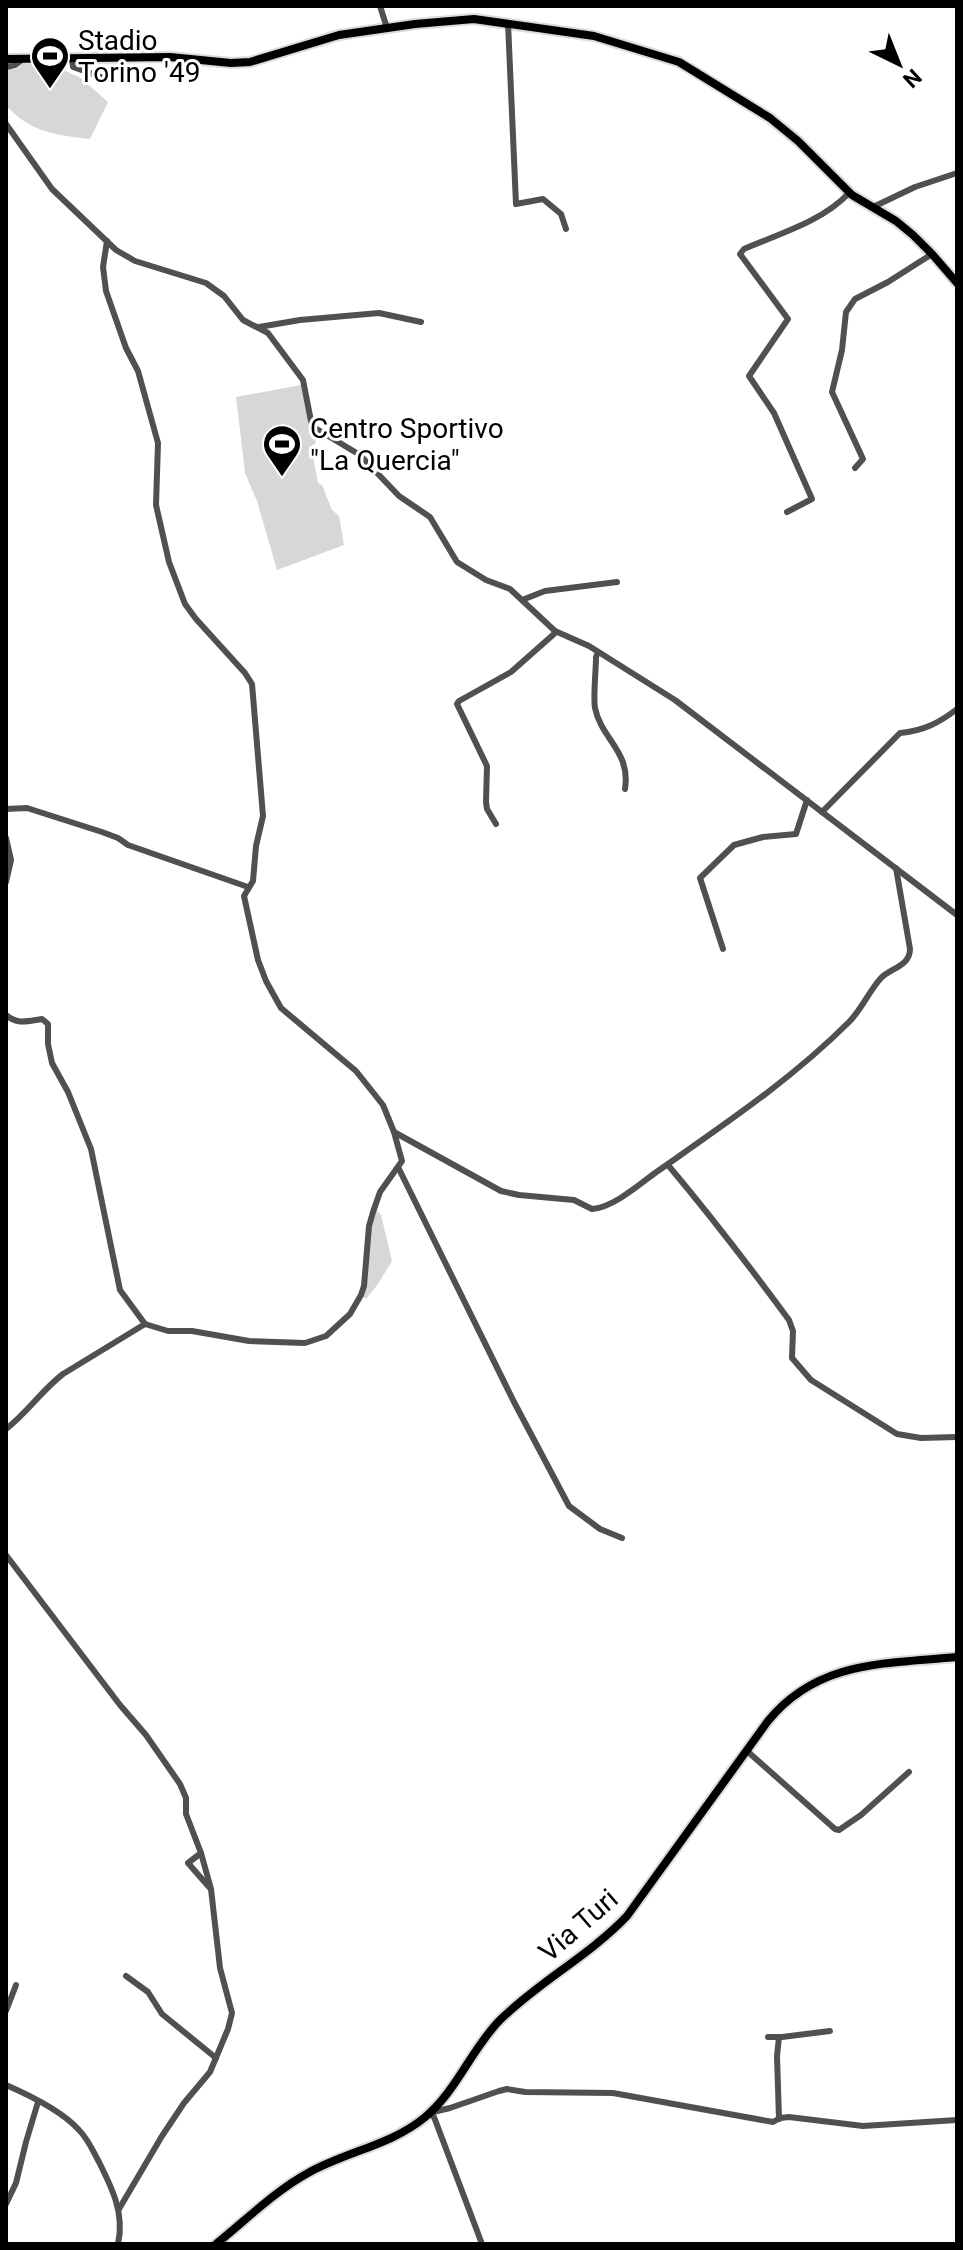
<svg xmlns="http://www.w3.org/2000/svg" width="963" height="2250" viewBox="0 0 963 2250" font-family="Roboto,sans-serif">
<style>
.green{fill:#d7d7d7}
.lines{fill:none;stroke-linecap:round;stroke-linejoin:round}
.major-casing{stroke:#dbdbdb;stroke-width:12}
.minor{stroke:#505050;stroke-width:6}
.major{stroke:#000;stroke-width:8}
.labels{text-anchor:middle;stroke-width:6;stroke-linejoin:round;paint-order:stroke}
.poi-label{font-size:28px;fill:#000;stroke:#fff;text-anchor:start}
.street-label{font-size:28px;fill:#000;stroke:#fff}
</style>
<rect width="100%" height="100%" fill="#fff"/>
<g class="green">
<path d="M26 62H46L81 78 108 102 90 139C65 136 42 134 21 119 15 115 13 111 6 107V69H16Z"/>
<polygon points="301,385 316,443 311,446 318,483 322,485 332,510 339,516 344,545 277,570 257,501 245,473 236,397"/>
<polygon points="375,1208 381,1215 392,1261 378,1284 366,1299 362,1295 370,1222"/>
</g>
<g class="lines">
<defs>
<g id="major">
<polyline points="6,59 170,57 231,63 250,62 339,35 415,24 474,19 594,36 679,62 770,118 798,141 852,195 896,221 913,235 932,254 957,283"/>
<path d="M216 2244C246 2220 275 2191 308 2173 345 2152 391 2145 424 2118 456 2092 471 2050 499 2021 538 1982 589 1956 627 1916L768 1721C818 1660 885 1664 957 1657"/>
</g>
</defs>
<use href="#major" class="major-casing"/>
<g class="minor">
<polyline points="380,6 387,28"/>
<polyline points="508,23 516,204 543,199 561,214 566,229"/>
<polyline points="72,59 73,67 104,78"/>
<polyline points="6,67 15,65 23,59"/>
<polyline points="6,124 52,189 116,250 135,261 206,283 224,296 243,320 268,333 303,380 311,421 315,428 360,455 399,496 430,517 457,562 486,580 510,589 555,631 589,646 675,700 957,915"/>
<polyline points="873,207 915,187 957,173"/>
<path d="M107 241 103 267 106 291 126 348 138 371 158 443 156 505 169 562 185 604 196 619 245 673 252 684 263 816 256 846 253 881 244 896 258 960 266 981 281 1008 356 1071 383 1105 394 1132 501 1191 519 1195 574 1200 592 1209C612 1208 639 1185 655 1173 722 1126 791 1080 849 1022 862 1009 869 991 881 978 891 968 910 966 910 949L896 868"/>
<polyline points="259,327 300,320 379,313 421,322"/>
<polyline points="855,468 863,459 832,392 842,350 846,312 855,299 888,282 932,254"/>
<path d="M787 512 812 499 774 413 749 376 788 319 740 254 744 249C779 234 823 221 849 193"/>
<polyline points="522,600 545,591 617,582"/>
<path d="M598 652 596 657C596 671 593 697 595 708 601 739 631 751 625 789"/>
<polyline points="6,809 27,808 102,832 118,838 128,845 248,887"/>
<path d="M822 812 900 733C923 731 939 723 957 709"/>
<polyline points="496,824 487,809 486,802 487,766 457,704 459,701 511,672 554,634 555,631"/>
<polyline points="6,838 11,860 6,882"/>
<polyline points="723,949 700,878 734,845 763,837 796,834 807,800"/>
<path d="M6 1015C17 1025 28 1021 42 1019L48 1024V1044L52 1063 68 1092 91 1149 120 1290 145 1324"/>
<path d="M668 1165C710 1215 750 1267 789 1320L793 1331 792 1358 811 1380 897 1434 921 1438 957 1437"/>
<polyline points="399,1169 514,1402 569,1506 600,1529 622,1538"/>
<path d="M6 1429C27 1413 42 1390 63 1374L145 1324 168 1331H192L249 1341 305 1343 326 1336 350 1314 361 1295 364 1286 369 1226 373 1212 380 1192 402 1161 394 1132"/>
<polyline points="6,1555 120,1705 146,1735 180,1784 186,1798 186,1814 201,1853 211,1889 220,1968 232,2013 228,2029 210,2072 184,2103 162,2136 119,2209"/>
<polyline points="747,1751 835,1829 839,1830 861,1815 909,1772"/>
<polyline points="201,1853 188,1863 209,1887"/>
<polyline points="126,1976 148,1992 162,2014 216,2058"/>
<polyline points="6,2011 16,1985"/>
<polyline points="768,2037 782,2037 830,2031"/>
<polyline points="779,2037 777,2056 779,2119"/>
<path d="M6 2085C29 2095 63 2112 79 2130 88 2139 93 2151 99 2162 112 2188 125 2214 118 2244"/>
<polyline points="6,2204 16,2183 26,2142 38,2102"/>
<polyline points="482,2244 434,2117 429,2113 450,2108 499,2091 507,2089 525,2092 613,2093 773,2122 780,2118 789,2117 863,2126 957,2120"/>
</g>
<use href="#major" class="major"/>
</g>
<defs>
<symbol id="stadium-pin" viewBox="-11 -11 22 30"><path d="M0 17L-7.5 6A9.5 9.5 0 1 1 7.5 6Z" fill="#000" stroke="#fff"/><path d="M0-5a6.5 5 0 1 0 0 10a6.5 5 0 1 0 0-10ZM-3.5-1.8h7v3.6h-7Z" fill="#fff"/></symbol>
</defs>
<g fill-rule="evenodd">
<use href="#stadium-pin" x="28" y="34" width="44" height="60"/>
<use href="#stadium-pin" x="260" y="422" width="44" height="60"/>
</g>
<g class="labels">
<g class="poi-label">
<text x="78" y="50">Stadio<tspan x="78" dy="32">Torino '49</tspan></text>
<text x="310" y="438">Centro Sportivo<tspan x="310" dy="32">"La Quercia"</tspan></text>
</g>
<g class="street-label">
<text transform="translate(578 1925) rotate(-41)" y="10">Via Turi</text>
</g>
</g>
<rect width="963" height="2250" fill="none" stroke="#000000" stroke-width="16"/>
<g transform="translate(899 64) rotate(137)" stroke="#ffffff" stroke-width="6" paint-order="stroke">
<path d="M0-6L14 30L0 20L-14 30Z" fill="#000000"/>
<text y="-12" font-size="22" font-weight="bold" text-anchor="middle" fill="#000000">N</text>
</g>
</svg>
